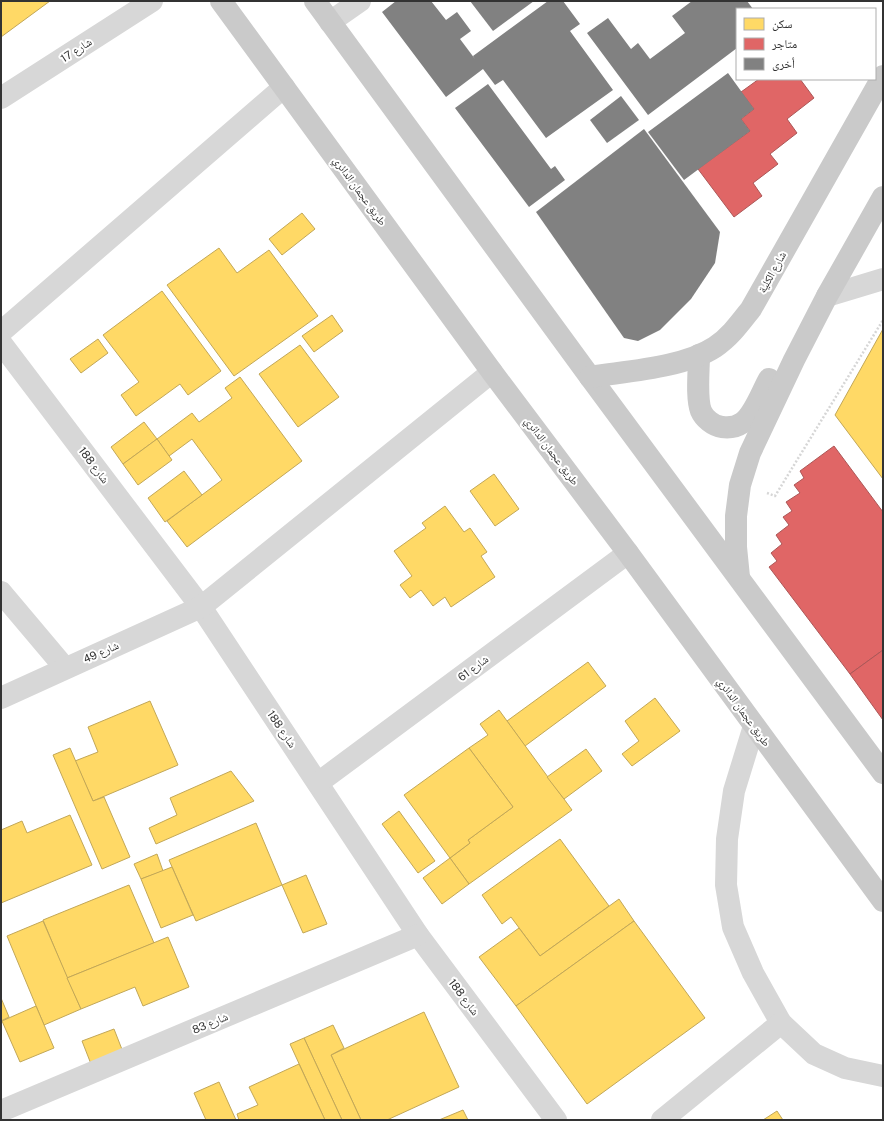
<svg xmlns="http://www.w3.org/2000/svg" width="884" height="1121" viewBox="0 0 884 1121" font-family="'Public Sans','Noto Naskh Arabic',sans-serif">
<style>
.homes{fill:#ffd966;stroke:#c2a757}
.shops{fill:#e06666;stroke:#ac5757}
.building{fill:#818181}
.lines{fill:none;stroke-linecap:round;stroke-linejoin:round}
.path{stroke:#d6d6d6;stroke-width:2.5;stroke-dasharray:2 2;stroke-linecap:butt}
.minor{stroke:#d7d7d7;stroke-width:22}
.major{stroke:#cacaca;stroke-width:22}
.labels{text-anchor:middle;stroke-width:4;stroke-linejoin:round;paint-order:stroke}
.street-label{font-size:11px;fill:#333;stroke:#fff}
</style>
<rect width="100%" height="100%" fill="#fff"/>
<g class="homes">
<polygon points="1,1 50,1 1,37"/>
<polygon points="302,213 315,229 282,255 269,239"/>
<polygon points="219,248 237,273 269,250 318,316 234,376 167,285"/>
<polygon points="162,291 221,371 188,395 180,384 136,416 121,395 139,382 103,335"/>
<polygon points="332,315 343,331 314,352 302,336"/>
<polygon points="883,329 883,479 835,415"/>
<polygon points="98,339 108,353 81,373 70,359"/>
<polygon points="300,345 339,397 298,427 259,374"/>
<polygon points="240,377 302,461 187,547 167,521 222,480 192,439 169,456 157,439 192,413 199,422 232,398 225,388"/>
<polygon points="144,422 157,439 123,464 111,447"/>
<polygon points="157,439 172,460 138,485 123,464"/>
<polygon points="184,471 202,495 165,522 148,498"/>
<polygon points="494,474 519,509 495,526 470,491"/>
<polygon points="445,506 464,532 470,528 487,552 481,556 495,577 451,607 445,597 433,606 421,590 410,598 400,585 412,576 394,551 426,528 422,523"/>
<polygon points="588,662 606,686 525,746 507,721"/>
<polygon points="655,698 680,731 632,766 622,754 639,741 625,721"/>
<polygon points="150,701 178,765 93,801 75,761 98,752 88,727"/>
<polygon points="499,710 572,810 469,884 450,858 470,843 468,840 513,807 469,748 488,735 480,724"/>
<polygon points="70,748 93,801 104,797 130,857 102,869 53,755"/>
<polygon points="469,748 513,807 468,840 470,843 450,858 404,795"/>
<polygon points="586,749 602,771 564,799 547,777"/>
<polygon points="231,771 254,801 156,844 149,828 177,815 170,798"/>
<polygon points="399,811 435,861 418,873 382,824"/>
<polygon points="70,815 92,865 1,903 1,830 22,821 27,833"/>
<polygon points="256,823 282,885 196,921 169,860"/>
<polygon points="560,839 609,906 540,956 511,917 502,924 482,895"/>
<polygon points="157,854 163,871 141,879 134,864"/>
<polygon points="450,858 469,884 442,904 423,878"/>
<polygon points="172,867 193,915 161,928 141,879"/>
<polygon points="306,875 327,924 303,933 282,885"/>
<polygon points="129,885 154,943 67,978 43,920"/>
<polygon points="619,899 634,921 516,1006 479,957 519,928 540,956"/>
<polygon points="43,921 81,1009 44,1025 7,936"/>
<polygon points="634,921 705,1018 587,1104 516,1006"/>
<polygon points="168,937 189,987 143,1006 135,987 81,1009 67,978"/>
<polygon points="1,998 9,1017 1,1021"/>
<polygon points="36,1006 54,1048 20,1062 2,1021"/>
<polygon points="424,1012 459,1087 387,1120 361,1120 331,1055"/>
<polygon points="333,1025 344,1048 331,1055 361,1120 342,1120 304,1038"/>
<polygon points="114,1029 123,1052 91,1064 82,1041"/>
<polygon points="304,1038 342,1120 325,1120 290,1044"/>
<polygon points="299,1064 325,1120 239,1120 237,1114 258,1105 249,1087"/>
<polygon points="219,1082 236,1120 206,1120 194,1093"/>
<polygon points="463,1110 468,1120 439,1120"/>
<polygon points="777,1111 783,1120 763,1120"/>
</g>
<g class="shops">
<polygon points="759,79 800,79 814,98 787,119 797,133 770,154 778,164 753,183 762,196 734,217 698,169 750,131 741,119 754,109 741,92"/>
<polygon points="834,446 883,512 883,650 850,674 769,567 777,561 771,553 782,544 776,535 789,525 783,517 792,511 786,502 800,493 794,485 804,478 800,471"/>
<polygon points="883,650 883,720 850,674"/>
</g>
<g class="building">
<polygon points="396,1 431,1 446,20 457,12 471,31 460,39 475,59 473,56 548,1 563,1 580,24 570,31 613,90 546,138 503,80 495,85 483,69 446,97 382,12"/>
<polygon points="470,1 534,1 493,31"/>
<polygon points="692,1 747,1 753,9 737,9 737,48 648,115 587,33 608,18 631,49 638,43 650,59 685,33 672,16"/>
<polygon points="728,73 754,109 741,119 750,131 684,180 648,132"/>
<polygon points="488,84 551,169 555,166 565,180 529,207 455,108"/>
<polygon points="621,96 639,120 607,143 590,120"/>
<polygon points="644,129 720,232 715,263 691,299 660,330 638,341 624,338 536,212"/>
</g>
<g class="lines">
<polyline class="path" points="767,493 775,496 883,320"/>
<g class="minor">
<polyline points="330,22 360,1"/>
<polyline points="1,98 152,1"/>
<polyline points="827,296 883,279"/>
<polyline points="1,332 284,87"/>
<polyline points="1,343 201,607 418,935 556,1120"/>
<polyline points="1,592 65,668"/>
<polyline points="1,698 201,607 492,372"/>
<polyline points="754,726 734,791 727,839 726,885 733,927 753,973 781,1023 814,1054 845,1068 883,1076"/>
<polyline points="318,783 628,553"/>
<polyline points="1,1111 418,935"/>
<polyline points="662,1120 781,1023"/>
</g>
<g class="major">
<polyline points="221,1 492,372 628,553 883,901"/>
<polyline points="315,1 590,377 883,773"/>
<path d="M699 355C699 370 696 398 701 411 704 418 713 426 722 427 729 428 736 427 742 423 754 415 762 391 769 379"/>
<path d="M590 377C627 371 683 368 715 347 730 337 740 323 751 309L883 76"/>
<polyline points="739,577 736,547 736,516 740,485 750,453 794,360 827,296 883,197"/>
</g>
</g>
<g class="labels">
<g class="street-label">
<text transform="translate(76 50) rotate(-33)" y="4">شارع 17</text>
<text transform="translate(360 191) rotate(54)" y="4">طريق عجمان الدائري</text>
<text transform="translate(772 272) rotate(-61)" y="4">شارع الكلية</text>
<text transform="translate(552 451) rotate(53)" y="4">طريق عجمان الدائري</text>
<text transform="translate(94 465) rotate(53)" y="4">شارع 188</text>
<text transform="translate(101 652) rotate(-24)" y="4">شارع 49</text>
<text transform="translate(473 668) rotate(-37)" y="4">شارع 61</text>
<text transform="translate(744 712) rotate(54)" y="4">طريق عجمان الدائري</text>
<text transform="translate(282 729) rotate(56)" y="4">شارع 188</text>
<text transform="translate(464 997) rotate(53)" y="4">شارع 188</text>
<text transform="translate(210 1023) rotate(-23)" y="4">شارع 83</text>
</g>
</g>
<rect width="884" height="1121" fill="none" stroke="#333333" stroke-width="4"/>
<rect x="736" y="8" width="140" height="72" fill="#ffffff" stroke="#adadad"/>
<rect x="744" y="18" width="20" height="12" fill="#ffd966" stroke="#adadad"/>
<text x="772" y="28" font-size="12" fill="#333333">سكن</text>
<rect x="744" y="38" width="20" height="12" fill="#e06666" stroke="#adadad"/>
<text x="772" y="48" font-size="12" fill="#333333">متاجر</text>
<rect x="744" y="58" width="20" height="12" fill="#818181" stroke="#adadad"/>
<text x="772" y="68" font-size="12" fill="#333333">أخرى</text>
</svg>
